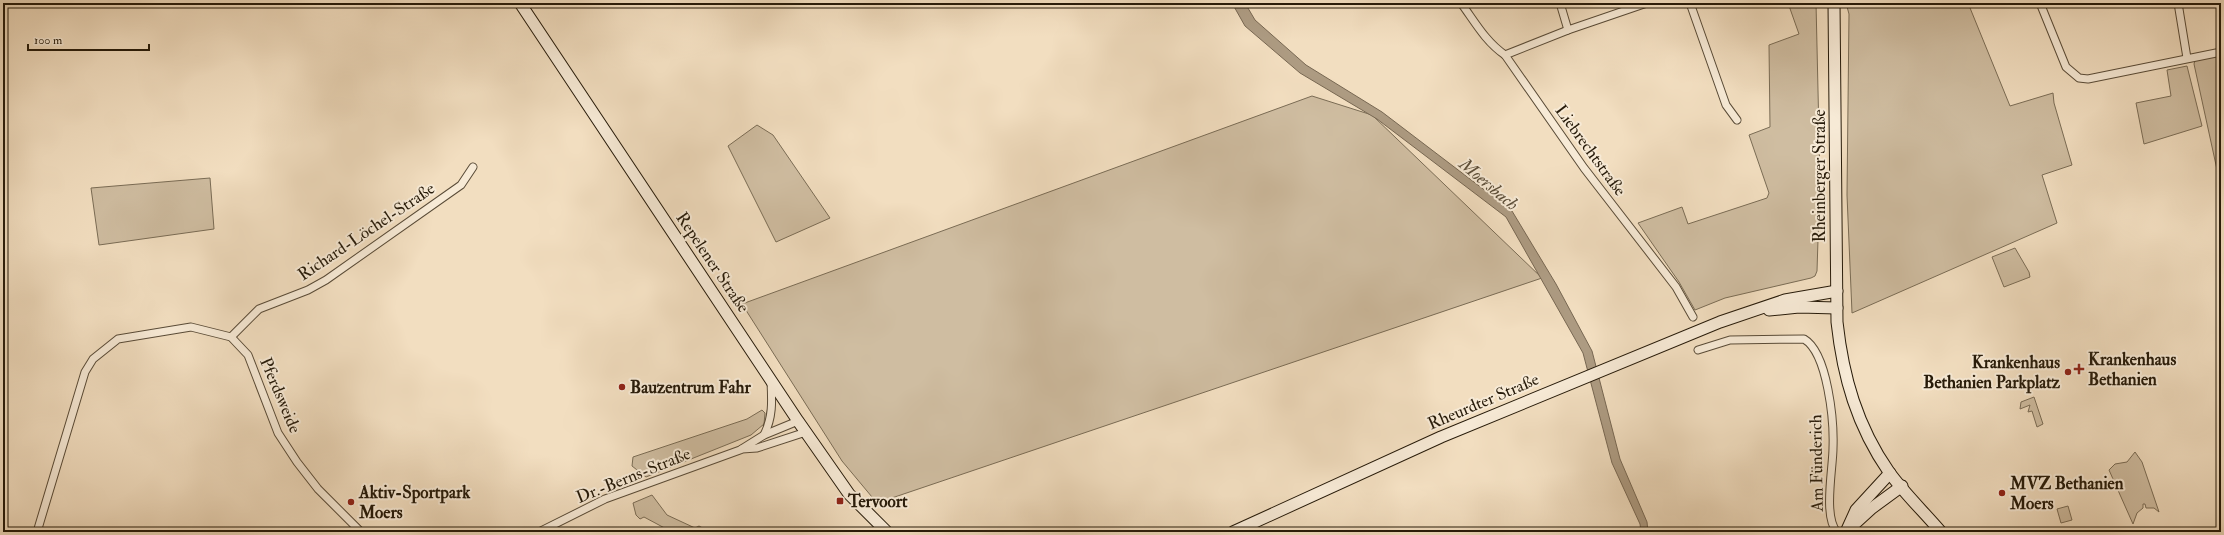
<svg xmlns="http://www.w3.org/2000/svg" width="2224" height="535" viewBox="0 0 2224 535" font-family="'IM FELL Double Pica',serif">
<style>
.green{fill:#cfbda1;stroke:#7a6c55}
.water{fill:#ad9b82;stroke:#776752}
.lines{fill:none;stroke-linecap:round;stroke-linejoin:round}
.street-casing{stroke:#594b37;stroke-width:9}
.secondary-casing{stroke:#261a09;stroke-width:13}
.street{stroke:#f7ead6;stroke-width:7}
.secondary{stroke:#f7ead6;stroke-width:11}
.poi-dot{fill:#8f2418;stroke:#f7ead6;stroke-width:1.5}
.labels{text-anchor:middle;stroke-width:4;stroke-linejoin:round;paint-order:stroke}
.street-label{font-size:17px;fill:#261a09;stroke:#f7ead6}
.poi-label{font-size:17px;font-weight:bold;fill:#261a09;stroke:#f7ead6;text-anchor:start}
.water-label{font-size:18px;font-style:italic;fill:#5c4e39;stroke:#f7ead6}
</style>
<rect width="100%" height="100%" fill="#f2dec0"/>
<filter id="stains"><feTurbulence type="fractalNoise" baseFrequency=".005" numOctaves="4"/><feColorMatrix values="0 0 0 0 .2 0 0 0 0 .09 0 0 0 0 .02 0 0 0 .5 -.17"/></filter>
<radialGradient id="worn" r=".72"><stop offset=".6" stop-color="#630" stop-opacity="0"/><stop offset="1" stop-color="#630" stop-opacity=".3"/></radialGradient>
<g class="green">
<polygon points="1788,3 1816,3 1820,178 1817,271 1815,276 1811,278 1725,298 1695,310 1679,282 1638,223 1682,207 1688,224 1767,198 1769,193 1749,135 1770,127 1769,45 1799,34"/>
<polygon points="1846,3 1968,3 2010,106 2053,93 2054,103 2072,165 2042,175 2057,223 1852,313 1847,195 1849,14"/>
<polygon points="2221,53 2221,188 2194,64 2195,60"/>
<polygon points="2187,66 2202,126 2144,144 2136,103 2171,96 2167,70"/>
<polygon points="1312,96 1372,115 1542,278 877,503 842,461 742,304"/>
<polygon points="757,125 773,135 830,218 776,242 728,146"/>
<polygon points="210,178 214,229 99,245 91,188"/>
<polygon points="2015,248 2029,272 2030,277 2004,287 1992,257"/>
<polygon points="2034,397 2043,424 2037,427 2032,411 2028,412 2030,405 2020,409 2021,402"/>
<polygon points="762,410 765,413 764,424 751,435 646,477 632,466 633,457 747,419"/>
<polygon points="2135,452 2142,462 2159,512 2154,508 2146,508 2145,504 2143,504 2143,508 2137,513 2133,524 2109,470 2115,464 2127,462"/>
<polygon points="652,495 667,515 695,528 699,526 710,532 672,532 644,517 640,519 636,515 633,503"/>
<polygon points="2068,506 2072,520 2061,523 2057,509"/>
</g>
<polygon class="water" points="1232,3 1245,3 1255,20 1306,65 1382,112 1512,211 1556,284 1592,351 1620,459 1647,522 1648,532 1641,532 1640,524 1612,463 1583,353 1506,217 1377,119 1300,73 1245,26"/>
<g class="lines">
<defs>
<g id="street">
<path d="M1461 3C1475 22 1485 41 1505 55L1584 168 1676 287 1693 317"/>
<polyline points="1560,3 1568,30"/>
<polyline points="1690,3 1726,105 1737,120"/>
<polyline points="2040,3 2066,67 2079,78 2088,79 2221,52"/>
<polyline points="2178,3 2187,58"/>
<polyline points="1505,55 1568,30 1647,3"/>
<polyline points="231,337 259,309 308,290 326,280 461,185 473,167"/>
<path d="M1698 350 1730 340 1804 339C1828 353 1834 422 1833 448 1833 468 1823 517 1837 532"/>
<path d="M764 435C773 417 772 401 771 382"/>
<polyline points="742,449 757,448 806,432"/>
<polyline points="37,532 85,372 93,359 118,339 191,327 231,337 248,355 278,433 297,462 318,489 361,532"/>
<polyline points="539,532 605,499 740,450 764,435 798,421"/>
</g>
<g id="secondary">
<polyline points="520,3 798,421 849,494 887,532"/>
<path d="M1834 3 1837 322C1843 377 1857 426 1889 472 1904 493 1924 512 1941 532"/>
<polyline points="1769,310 1799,307 1837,308"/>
<polyline points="1849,529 1872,508 1902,486"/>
<polyline points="1233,532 1441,437 1720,322 1785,300 1837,291"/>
<polyline points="1846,532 1856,510 1890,473"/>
</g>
</defs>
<use href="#street" class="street-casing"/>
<use href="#secondary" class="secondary-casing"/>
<use href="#street" class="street"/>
<use href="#secondary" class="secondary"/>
</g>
<g class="poi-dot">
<path d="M2077 363h4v4h4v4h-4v4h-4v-4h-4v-4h4z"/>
<circle cx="2068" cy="372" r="4"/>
<circle cx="622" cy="387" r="4"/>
<circle cx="2002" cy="493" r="4"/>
<rect x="836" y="497" width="8" height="8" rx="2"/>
<circle cx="351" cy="502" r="4"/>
</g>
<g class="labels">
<g class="street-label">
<text transform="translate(1591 150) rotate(54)" y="6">Liebrechtstraße</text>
<text transform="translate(1819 176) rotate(-90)" y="6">Rheinberger Straße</text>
<text transform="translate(366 231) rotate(-34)" y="6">Richard-Löchel-Straße</text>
<text transform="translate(713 262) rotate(56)" y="6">Repelener Straße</text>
<text transform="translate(281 395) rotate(67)" y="6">Pferdsweide</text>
<text transform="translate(1483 401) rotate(-23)" y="6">Rheurdter Straße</text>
<text transform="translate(1816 463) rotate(-91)" y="6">Am Fünderich</text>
<text transform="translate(633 475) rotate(-22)" y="6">Dr.-Berns-Straße</text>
</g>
<g class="poi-label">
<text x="2088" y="365">Krankenhaus<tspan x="2088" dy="20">Bethanien</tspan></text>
<text x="2060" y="368" text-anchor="end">Krankenhaus<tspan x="2060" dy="20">Bethanien Parkplatz</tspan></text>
<text x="630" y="393">Bauzentrum Fahr</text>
<text x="2010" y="489">MVZ Bethanien<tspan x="2010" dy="20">Moers</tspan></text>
<text x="359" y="498">Aktiv-Sportpark<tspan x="359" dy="20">Moers</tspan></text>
<text x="848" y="507">Tervoort</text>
</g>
<g class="water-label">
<text transform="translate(1489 184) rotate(40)" y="6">Moersbach</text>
</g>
</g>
<rect width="2224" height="535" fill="none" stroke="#f2dec0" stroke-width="16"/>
<rect x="4" y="4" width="2216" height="527" fill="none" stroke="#261a09" stroke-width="2"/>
<rect x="8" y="8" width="2208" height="519" fill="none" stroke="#261a09"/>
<path d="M28 44v6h121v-6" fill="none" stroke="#261a09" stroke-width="2"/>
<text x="34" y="44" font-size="12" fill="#261a09" stroke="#f7ead6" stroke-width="3" paint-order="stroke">100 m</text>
<rect width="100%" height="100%" filter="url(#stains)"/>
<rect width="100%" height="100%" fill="url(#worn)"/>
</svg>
